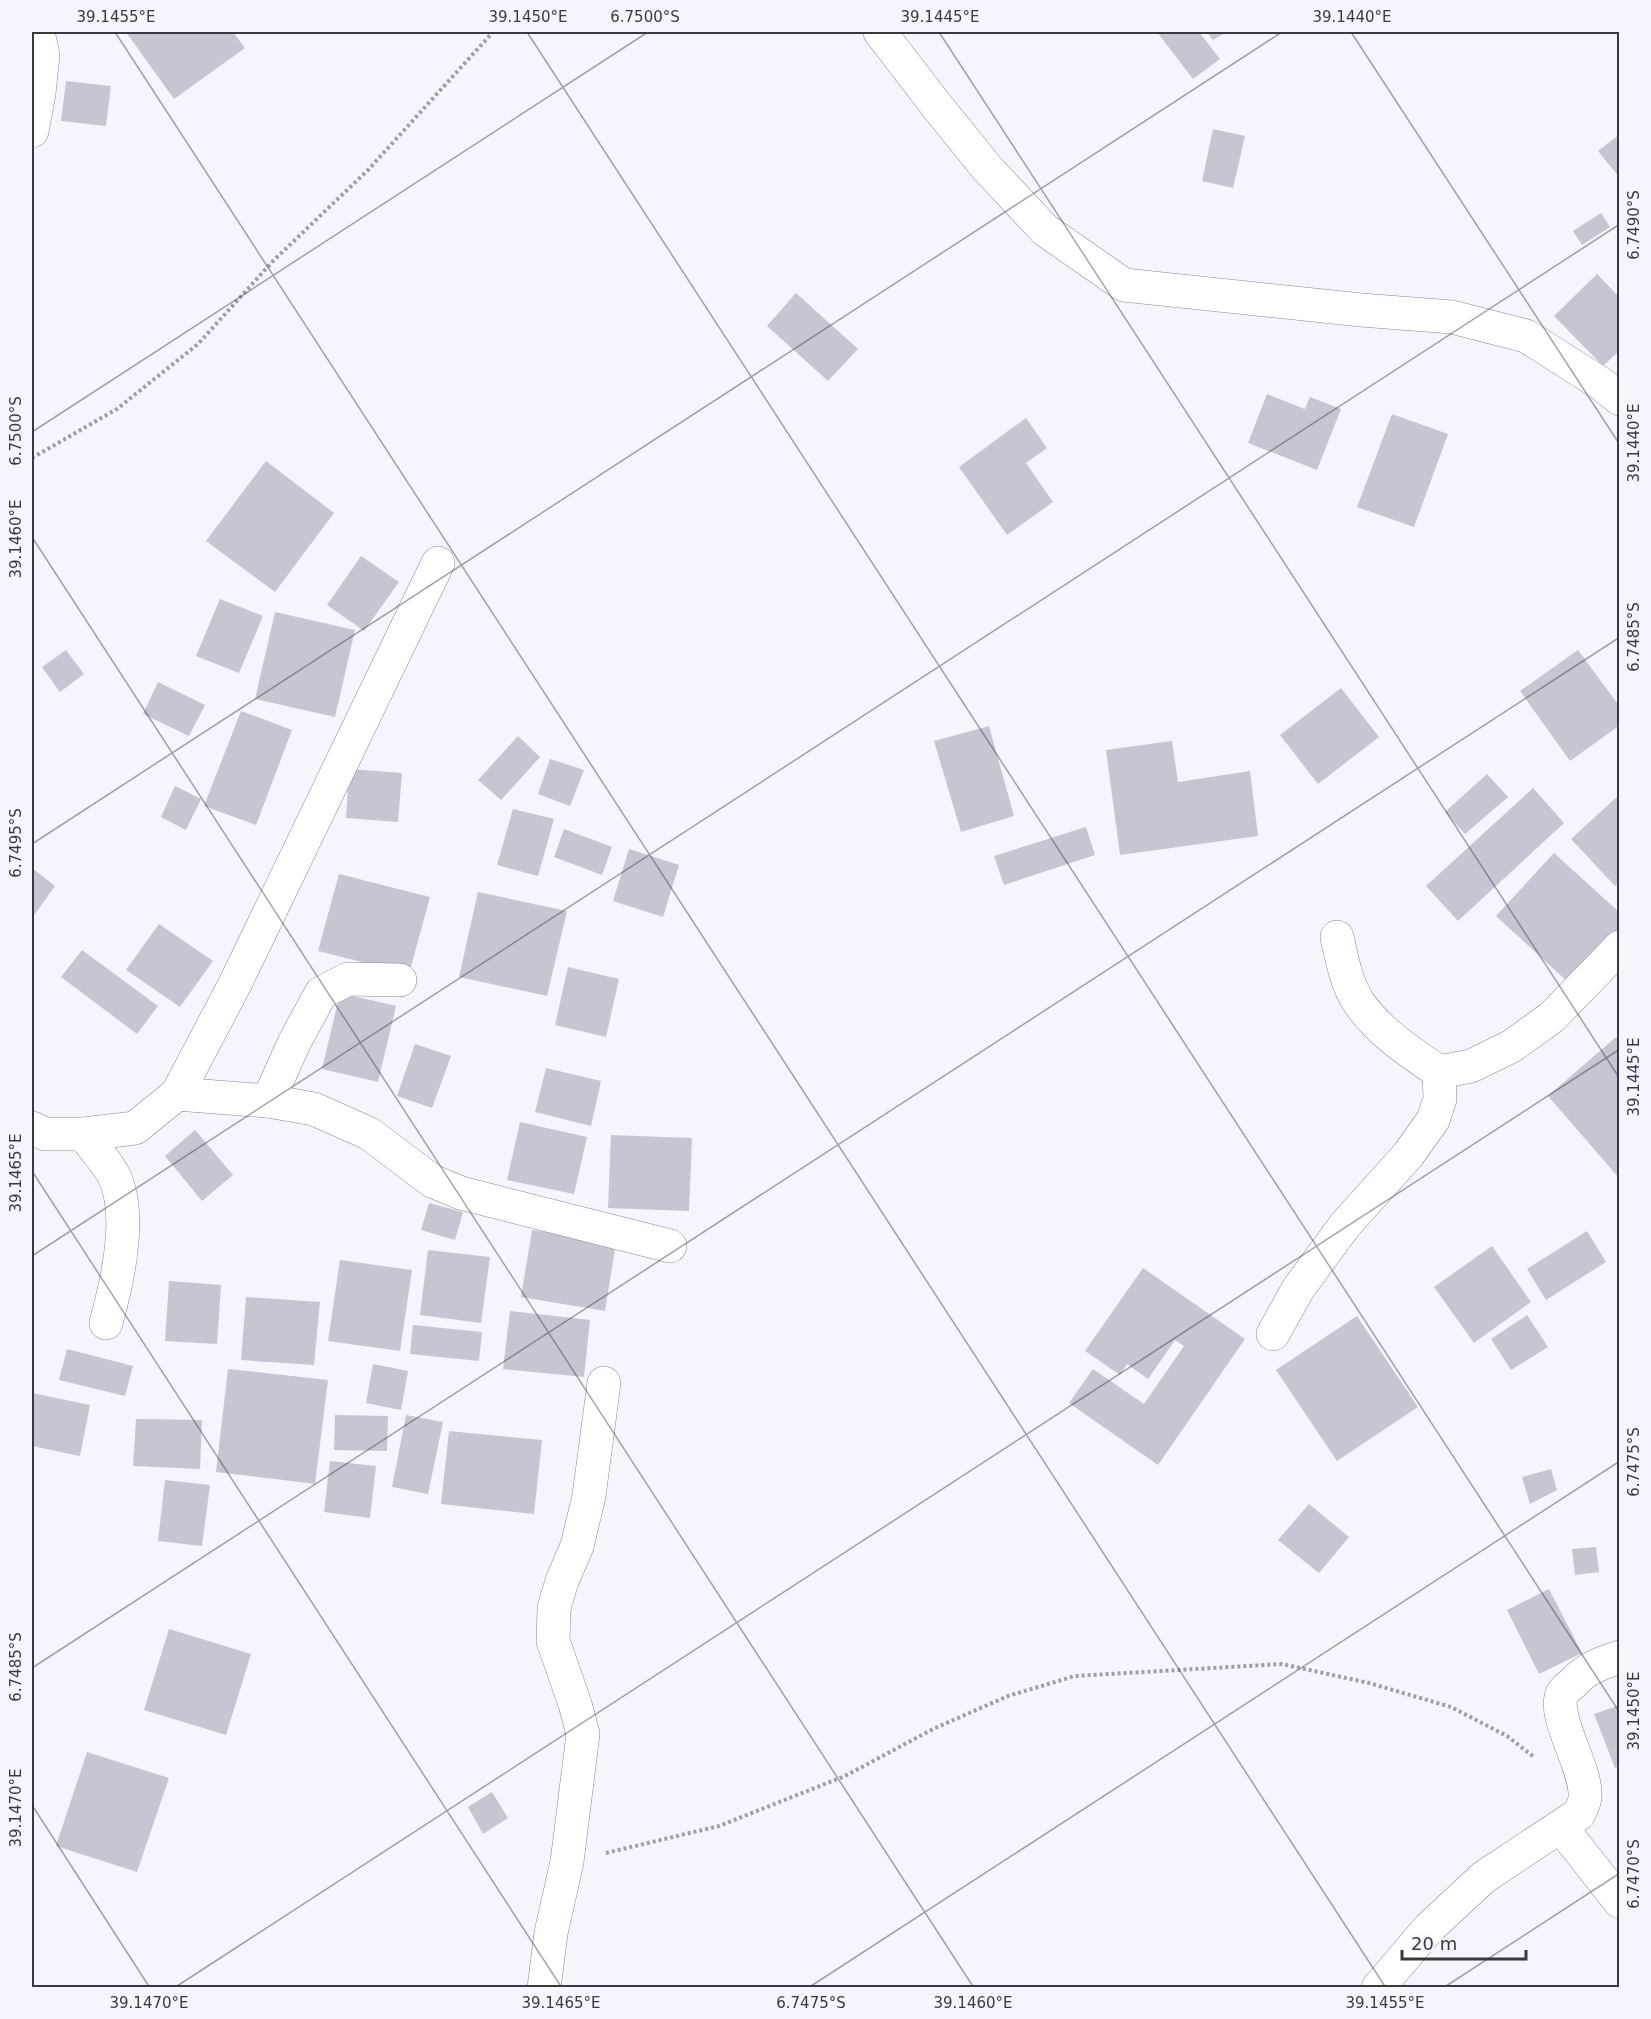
<svg xmlns="http://www.w3.org/2000/svg" width="1651" height="2019" viewBox="0 0 1651 2019" font-family="'DejaVu Sans',sans-serif">
<style>
.building{fill:#c9c4d2}
.lines{fill:none;stroke-linecap:round;stroke-linejoin:round}
.street-casing{stroke:#8b8694;stroke-width:34}
.path{stroke:#a09ea5;stroke-width:4;stroke-dasharray:3 3;stroke-linecap:butt}
.street{stroke:#fff;stroke-width:33}
.ticks{fill:none;stroke:#3a383e;stroke-width:1.5;stroke-opacity:0.45}
.neatline{fill:none;stroke:#3a383e;stroke-width:2}
.ticks-label{font-size:15px;text-anchor:middle;fill:#3a383e}
</style>
<rect width="100%" height="100%" fill="#f7f4fd"/>
<g class="building">
<polygon points="126,32 233,32 245,48 174,99"/>
<polygon points="1157,32 1199,32 1220,59 1193,79"/>
<polygon points="1207,32 1226,32 1213,40"/>
<polygon points="66,81 111,86 106,126 61,121"/>
<polygon points="1213,129 1245,136 1233,188 1202,181"/>
<polygon points="1620,134 1620,178 1598,151"/>
<polygon points="1601,213 1610,227 1582,245 1573,231"/>
<polygon points="1597,274 1620,298 1620,350 1603,366 1554,316"/>
<polygon points="796,293 858,349 828,381 767,326"/>
<polygon points="1267,394 1305,409 1310,397 1341,409 1317,470 1248,443"/>
<polygon points="1392,414 1448,434 1414,527 1357,507"/>
<polygon points="1026,418 1047,448 1026,463 1053,502 1007,535 959,467"/>
<polygon points="266,461 334,513 275,592 206,541"/>
<polygon points="361,556 399,582 364,631 327,605"/>
<polygon points="220,599 263,616 239,673 196,656"/>
<polygon points="275,612 355,630 335,717 255,699"/>
<polygon points="66,650 84,674 60,692 42,667"/>
<polygon points="1578,650 1620,707 1620,725 1570,761 1520,691"/>
<polygon points="158,682 205,705 189,736 143,714"/>
<polygon points="1341,688 1379,737 1318,784 1280,735"/>
<polygon points="241,711 292,730 256,825 204,806"/>
<polygon points="989,726 1014,816 961,832 934,741"/>
<polygon points="518,736 540,757 501,800 478,780"/>
<polygon points="1172,741 1178,782 1250,771 1258,836 1120,855 1106,750"/>
<polygon points="550,759 584,770 570,806 538,794"/>
<polygon points="349,769 402,773 398,822 346,818"/>
<polygon points="1487,774 1508,797 1465,834 1445,812"/>
<polygon points="175,786 201,799 186,830 161,817"/>
<polygon points="1533,788 1564,823 1458,921 1426,886"/>
<polygon points="1620,794 1620,882 1615,886 1571,839"/>
<polygon points="513,809 554,819 538,876 497,865"/>
<polygon points="1086,827 1095,855 1004,885 994,856"/>
<polygon points="564,829 612,847 602,875 554,857"/>
<polygon points="629,849 679,865 663,917 613,901"/>
<polygon points="1554,853 1620,913 1620,928 1569,983 1496,916"/>
<polygon points="32,868 55,886 32,918"/>
<polygon points="339,874 430,897 409,974 318,951"/>
<polygon points="478,892 567,911 547,996 459,977"/>
<polygon points="159,924 213,961 180,1007 126,970"/>
<polygon points="82,950 158,1006 137,1034 61,977"/>
<polygon points="568,967 619,979 606,1037 555,1025"/>
<polygon points="340,993 396,1006 378,1082 322,1069"/>
<polygon points="1616,1037 1620,1041 1620,1179 1548,1096"/>
<polygon points="415,1044 451,1056 432,1108 397,1096"/>
<polygon points="546,1068 601,1081 591,1126 535,1112"/>
<polygon points="520,1122 587,1137 574,1194 507,1180"/>
<polygon points="195,1130 233,1175 202,1201 165,1156"/>
<polygon points="611,1135 692,1138 689,1211 608,1208"/>
<polygon points="429,1203 463,1212 455,1240 421,1230"/>
<polygon points="532,1230 616,1243 605,1311 521,1297"/>
<polygon points="1587,1231 1606,1262 1546,1300 1527,1269"/>
<polygon points="1492,1246 1531,1302 1474,1343 1434,1287"/>
<polygon points="428,1250 490,1257 481,1323 420,1315"/>
<polygon points="340,1260 412,1270 400,1351 328,1341"/>
<polygon points="1143,1268 1245,1339 1158,1465 1069,1403 1093,1369 1144,1404 1184,1346 1175,1340 1148,1379 1127,1364 1120,1375 1085,1351"/>
<polygon points="169,1281 221,1285 217,1344 165,1341"/>
<polygon points="246,1297 320,1302 314,1365 241,1360"/>
<polygon points="510,1311 590,1320 584,1377 503,1369"/>
<polygon points="1527,1315 1548,1347 1511,1370 1491,1339"/>
<polygon points="1357,1316 1418,1407 1337,1461 1276,1370"/>
<polygon points="413,1325 482,1332 479,1361 410,1354"/>
<polygon points="67,1349 133,1366 125,1396 59,1380"/>
<polygon points="373,1364 408,1371 401,1410 366,1403"/>
<polygon points="228,1369 328,1380 315,1484 216,1472"/>
<polygon points="32,1393 90,1405 80,1456 32,1446"/>
<polygon points="335,1415 388,1416 387,1451 334,1450"/>
<polygon points="406,1415 443,1422 428,1494 392,1487"/>
<polygon points="136,1419 202,1420 200,1469 133,1466"/>
<polygon points="449,1431 542,1440 534,1514 441,1504"/>
<polygon points="330,1461 376,1466 370,1518 324,1512"/>
<polygon points="1551,1469 1557,1490 1530,1504 1522,1477"/>
<polygon points="165,1480 210,1485 202,1546 158,1541"/>
<polygon points="1309,1504 1349,1537 1319,1573 1278,1540"/>
<polygon points="1596,1547 1599,1572 1575,1575 1572,1549"/>
<polygon points="1549,1589 1582,1653 1539,1674 1507,1610"/>
<polygon points="169,1629 251,1654 226,1735 144,1710"/>
<polygon points="1620,1705 1620,1766 1615,1768 1594,1714"/>
<polygon points="87,1752 169,1778 137,1872 56,1846"/>
<polygon points="492,1792 508,1818 483,1834 468,1807"/>
</g>
<g class="lines">
<defs>
<g id="street">
<polyline points="880,32 936,105 987,168 1045,230 1124,285 1361,310 1452,317 1526,336 1600,383 1620,399"/>
<polyline points="32,131 39,93 43,55 38,32"/>
<path d="M1337 937C1342 959 1346 983 1359 1003 1379 1032 1410 1052 1439 1072L1471 1066 1512 1046 1552 1017 1620 947"/>
<polyline points="177,1094 235,984 438,563"/>
<polyline points="268,1101 295,1041 321,993 348,979 400,980"/>
<polyline points="32,1128 45,1134 84,1134 135,1128 177,1094 268,1101 314,1109 370,1134 432,1181 461,1193 670,1246"/>
<path d="M84 1134C93 1148 107 1162 114 1176 133 1215 117 1283 106 1323"/>
<polyline points="1273,1334 1298,1289 1345,1225 1408,1155 1433,1120 1440,1099 1439,1072"/>
<polyline points="1561,1827 1620,1902"/>
<polyline points="544,1988 551,1933 567,1862 583,1734 575,1704 553,1641 554,1608 562,1581 577,1546 589,1496 604,1383"/>
<path d="M1378 1988 1429 1928 1484 1877 1579 1814C1581 1809 1585 1802 1585 1797 1587 1767 1552 1718 1562 1694 1564 1691 1569 1686 1572 1684 1585 1669 1601 1663 1620 1657"/>
</g>
</defs>
<use href="#street" class="street-casing"/>
<g class="path">
<polyline points="32,458 117,409 198,344 273,261 368,170 493,32"/>
<polyline points="606,1853 719,1826 845,1776 933,1729 1008,1696 1075,1676 1282,1664 1369,1683 1451,1707 1507,1736 1534,1757"/>
</g>
<use href="#street" class="street"/>
</g>
<path class="ticks" d="M115 32 1386 1988M527 32 1620 1713M939 32 1620 1079M1351 32 1620 445M32 432 648 32M32 537 974 1988M32 844 1282 32M32 1171 562 1988M32 1256 1620 224M32 1668 1620 637M32 1805 150 1988M174 1988 1620 1049M808 1988 1620 1461M1443 1988 1620 1873"/>
<rect width="1651" height="2019" fill="none" stroke="#f7f4fd" stroke-width="66"/>
<path d="M1402 1950v9h124v-9" fill="none" stroke="#3a383e" stroke-width="3"/>
<text x="1411" y="1950" font-size="18" fill="#3a383e" stroke="#f7f4fd" stroke-width="4.5" paint-order="stroke">20 m</text>
<rect x="33" y="33" width="1585" height="1953" class="neatline"/>
<g class="ticks-label">
<text x="116" y="22">39.1455°E</text>
<text x="528" y="22">39.1450°E</text>
<text x="645" y="22">6.7500°S</text>
<text x="940" y="22">39.1445°E</text>
<text x="1352" y="22">39.1440°E</text>
<text transform="translate(1634 225) rotate(-90)" y="5">6.7490°S</text>
<text transform="translate(16 431) rotate(-90)" y="5">6.7500°S</text>
<text transform="translate(1634 443) rotate(-90)" y="5">39.1440°E</text>
<text transform="translate(16 539) rotate(-90)" y="5">39.1460°E</text>
<text transform="translate(1634 637) rotate(-90)" y="5">6.7485°S</text>
<text transform="translate(16 843) rotate(-90)" y="5">6.7495°S</text>
<text transform="translate(1634 1077) rotate(-90)" y="5">39.1445°E</text>
<text transform="translate(16 1173) rotate(-90)" y="5">39.1465°E</text>
<text transform="translate(1634 1462) rotate(-90)" y="5">6.7475°S</text>
<text transform="translate(16 1667) rotate(-90)" y="5">6.7485°S</text>
<text transform="translate(1634 1711) rotate(-90)" y="5">39.1450°E</text>
<text transform="translate(16 1808) rotate(-90)" y="5">39.1470°E</text>
<text transform="translate(1634 1874) rotate(-90)" y="5">6.7470°S</text>
<text x="149" y="2008">39.1470°E</text>
<text x="561" y="2008">39.1465°E</text>
<text x="811" y="2008">6.7475°S</text>
<text x="973" y="2008">39.1460°E</text>
<text x="1385" y="2008">39.1455°E</text>
</g>
</svg>
